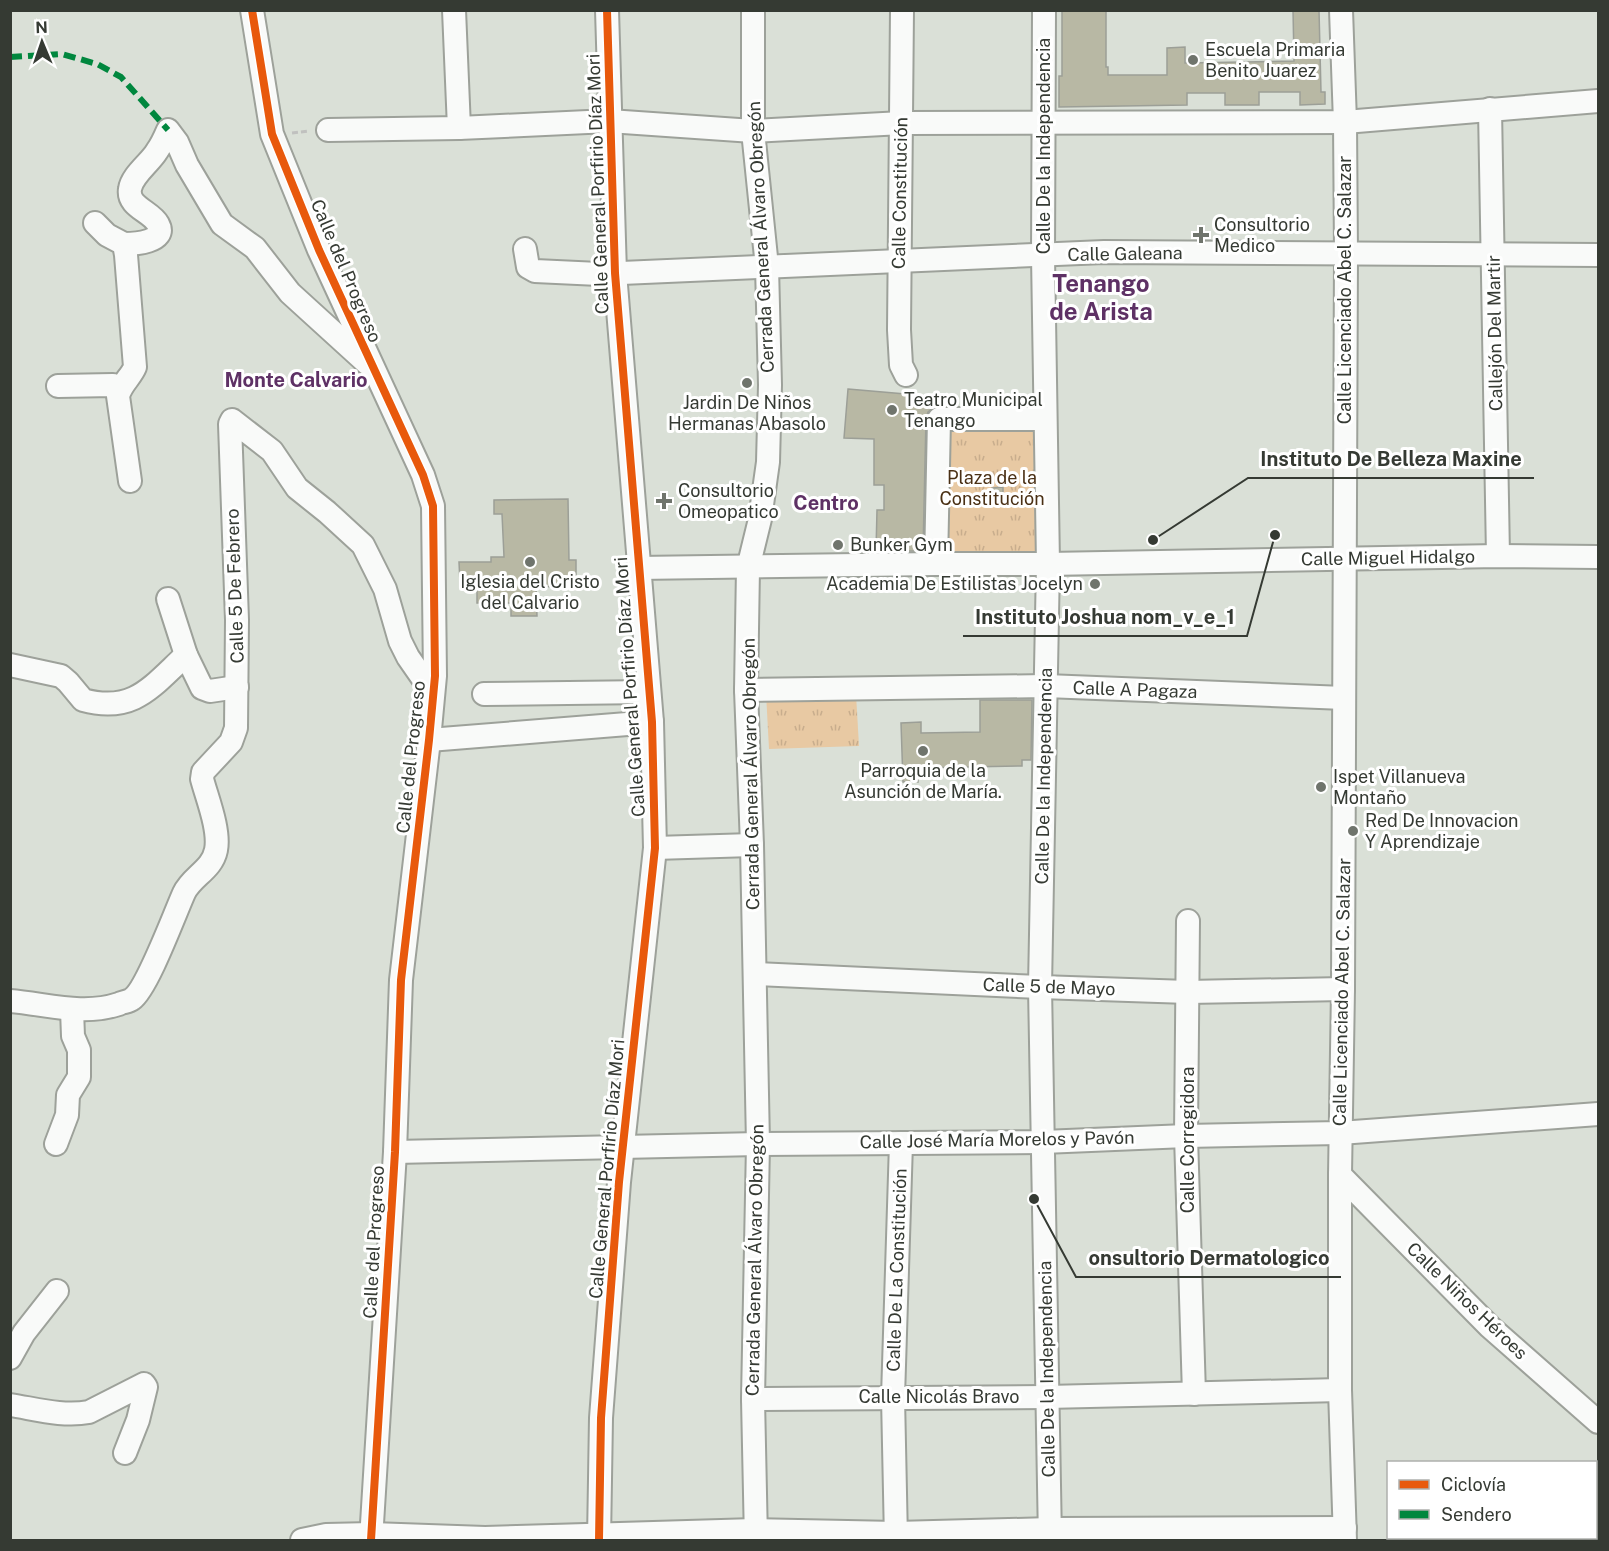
<svg xmlns="http://www.w3.org/2000/svg" width="1609" height="1551" viewBox="0 0 1609 1551" font-family="'Public Sans',sans-serif">
<style>
.park{fill:url(#park-tufts)}
.building{fill:#b8b8a4;stroke:#9c9f97;stroke-width:1.5}
.lines{fill:none;stroke-linecap:round;stroke-linejoin:round}
.minor-casing{stroke:#9da19a;stroke-width:26}
.path{stroke:#c0c1bf;stroke-width:3;stroke-dasharray:6 3;stroke-linecap:butt}
.minor{stroke:#f9faf9;stroke-width:22}
.quiet{stroke:#00873e;stroke-width:6;stroke-dasharray:12 6;stroke-linecap:butt}
.cycleway-casing{stroke:#fff;stroke-width:11}
.cycleway{stroke:#e8590c;stroke-width:8}
.poi-dot{fill:#6f746c;stroke:#fff;stroke-width:2}
.labels{text-anchor:middle;stroke-width:6;stroke-linejoin:round;paint-order:stroke}
.poi-label{font-size:18px;fill:#353a33;stroke:#fff;text-anchor:start}
.street-label{font-size:18px;fill:#353a33;stroke:#fff}
.park-label{font-size:18px;fill:#4a3015;stroke:#fff}
.neighbourhood-label{font-size:20px;font-weight:bold;fill:#5e3165;stroke:#fff}
.district-label{font-size:24px;font-weight:bold;fill:#5e3165;stroke:#fff}
.leader{fill:none;stroke:#353a33;stroke-width:2}
.callout-dot{fill:#353a33;stroke:#fff;stroke-width:2}
.callout-label{font-size:20px;text-anchor:middle;font-weight:bold;fill:#353a33;stroke:#fff;stroke-width:6;stroke-linejoin:round;paint-order:stroke}
</style>
<defs>
<pattern id="park-tufts" width="24" height="20" patternUnits="userSpaceOnUse" patternTransform="scale(1.5)"><rect width="24" height="20" fill="#e8c9a3"/><path d="M3 7l-1-3M5 7V3M7 7l1-3M15 17l-1-3M17 17v-4M19 17l1-3" fill="none" stroke="#c8ad8d"/></pattern>
</defs>
<rect width="100%" height="100%" fill="#dae0d7"/>
<g class="park">
<rect x="943" y="422" width="98" height="133"/>
<polygon points="766,693 856,694 859,746 769,749"/>
</g>
<g class="building">
<polygon points="1062,10 1106,10 1106,67 1108,67 1108,75 1167,75 1167,48 1185,47 1185,63 1294,61 1293,10 1319,10 1321,92 1325,92 1325,104 1300,105 1300,92 1259,92 1259,105 1225,105 1225,93 1187,93 1187,105 1059,107 1059,76 1062,76"/>
<polygon points="848,389 917,395 922,404 936,404 936,406 928,412 926,419 923,551 876,551 877,510 884,510 884,485 874,485 874,439 844,438"/>
<polygon points="1003,487 1003,499 999,502 989,503 988,492 992,488"/>
<polygon points="568,499 569,560 576,560 576,586 536,587 537,616 511,616 511,603 477,603 477,583 460,583 459,562 491,562 491,557 504,557 502,514 494,514 494,500"/>
<polygon points="980,700 1032,700 1031,760 1022,760 1022,766 918,768 918,782 903,782 901,723 921,722 921,733 980,732"/>
</g>
<g class="lines">
<defs>
<g id="minor">
<polyline points="252,10 272,134 319,250 423,475 433,506 435,676 429,740 401,980 395,1152 371,1540"/>
<polyline points="454,10 459,128"/>
<polyline points="753,10 753,131 767,267 770,385 768,462 760,519 748,568 746,690 752,845 758,1144 753,1399 756,1540"/>
<polyline points="902,10 899,330 901,365 906,375"/>
<polyline points="1044,10 1043,256 1048,564 1040,987 1050,1540"/>
<polyline points="1341,10 1345,122 1346,254 1343,989 1340,1175 1340,1390 1345,1540"/>
<polyline points="1490,109 1498,556"/>
<polyline points="328,130 459,128 609,121 753,131 902,123 1345,122 1598,101"/>
<path d="M95 223 107 235 124 244 126 255 135 367C131 377 121 384 118 396L130 481"/>
<path d="M124 244C134 244 168 242 158 224 151 211 127 207 130 189 132 175 150 163 157 151 162 144 165 137 168 130L177 142 187 165 222 224 255 248 290 293 368 364"/>
<polyline points="525,249 528,267 535,271 599,274 1104,252 1598,255"/>
<polyline points="58,386 113,385 120,389"/>
<polyline points="936,564 939,419 1045,419"/>
<polyline points="638,568 936,564 1048,564 1498,556 1598,557"/>
<polyline points="168,599 186,655 202,688 210,691 237,687"/>
<path d="M10 665 61 676 68 682 83 700C134 714 152 686 186 655"/>
<polyline points="746,690 1046,686 1344,698"/>
<polyline points="484,694 649,692"/>
<polyline points="429,740 652,722"/>
<polyline points="655,848 752,845"/>
<polyline points="1188,921 1186,1136 1194,1394"/>
<polyline points="756,974 1040,987 1188,992 1343,989"/>
<path d="M10 1001C47 1004 83 1016 119 1004 122 1002 128 1002 132 999 147 989 175 913 184 893 192 876 212 870 216 850 220 830 207 798 202 779L203 772 231 742 236 728 237 620 230 424 232 420 272 451 297 488 327 512 363 545 385 589 400 641 408 657 433 693"/>
<polyline points="56,1144 67,1115 68,1095 79,1077 79,1050 73,1036 72,1010"/>
<polyline points="395,1152 758,1144 1043,1142 1186,1136 1340,1133 1598,1114"/>
<polyline points="1340,1175 1490,1327 1598,1422"/>
<polyline points="10,1358 24,1333 57,1291"/>
<polyline points="753,1399 1047,1397 1340,1390"/>
<path d="M10 1405C36 1409 63 1417 89 1412L144 1384 146 1387 138 1420 125 1453"/>
<polyline points="302,1540 326,1535 372,1534 485,1538 755,1530 896,1533 1051,1529 1345,1528"/>
<polyline points="599,1540 601,1418 619,1182 655,848 652,722 615,273 607,10"/>
<polyline points="896,1540 893,1397 901,1143"/>
</g>
</defs>
<use href="#minor" class="minor-casing"/>
<polyline class="path" points="292,133 309,131"/>
<use href="#minor" class="minor"/>
<polyline class="quiet" points="10,57 62,54 97,64 121,77 168,130"/>
<defs>
<g id="cycleway">
<polyline points="252,10 272,134 319,250 423,475 433,506 435,676 429,740 401,980 395,1152 371,1540"/>
<polyline points="599,1540 601,1418 619,1182 655,848 652,722 615,273 607,10"/>
</g>
</defs>
<use href="#cycleway" class="cycleway-casing"/>
<use href="#cycleway" class="cycleway"/>
</g>
<g class="poi-dot">
<circle cx="1193" cy="60" r="6"/>
<path d="M1198 226h6v6h6v6h-6v6h-6v-6h-6v-6h6z"/>
<circle cx="747" cy="383" r="6"/>
<circle cx="892" cy="410" r="6"/>
<path d="M661 492h6v6h6v6h-6v6h-6v-6h-6v-6h6z"/>
<circle cx="838" cy="545" r="6"/>
<circle cx="530" cy="562" r="6"/>
<circle cx="1095" cy="584" r="6"/>
<circle cx="923" cy="751" r="6"/>
<circle cx="1321" cy="787" r="6"/>
<circle cx="1353" cy="831" r="6"/>
</g>
<g class="labels">
<g class="poi-label">
<text x="1205" y="56">Escuela Primaria<tspan x="1205" dy="21">Benito Juarez</tspan></text>
<text x="1214" y="231">Consultorio<tspan x="1214" dy="21">Medico</tspan></text>
<text x="904" y="406">Teatro Municipal<tspan x="904" dy="21">Tenango</tspan></text>
<text x="747" y="409" text-anchor="middle">Jardin De Niños<tspan x="747" dy="21">Hermanas Abasolo</tspan></text>
<text x="678" y="497">Consultorio<tspan x="678" dy="21">Omeopatico</tspan></text>
<text x="850" y="551">Bunker Gym</text>
<text x="530" y="588" text-anchor="middle">Iglesia del Cristo<tspan x="530" dy="21">del Calvario</tspan></text>
<text x="1083" y="590" text-anchor="end">Academia De Estilistas Jocelyn</text>
<text x="923" y="777" text-anchor="middle">Parroquia de la<tspan x="923" dy="21">Asunción de María.</tspan></text>
<text x="1333" y="783">Ispet Villanueva<tspan x="1333" dy="21">Montaño</tspan></text>
<text x="1365" y="827">Red De Innovacion<tspan x="1365" dy="21">Y Aprendizaje</tspan></text>
</g>
<g class="street-label">
<text transform="translate(1044 146) rotate(-90)" y="6">Calle De la Independencia</text>
<text transform="translate(598 184) rotate(-92)" y="6">Calle General Porfirio Díaz Mori</text>
<text transform="translate(900 193) rotate(-89)" y="6">Calle Constitución</text>
<text transform="translate(761 237) rotate(-93)" y="6">Cerrada General Álvaro Obregón</text>
<text transform="translate(1125 254) rotate(-1)" y="6">Calle Galeana</text>
<text transform="translate(346 271) rotate(67)" y="6">Calle del Progreso</text>
<text transform="translate(1345 290) rotate(-90)" y="6">Calle Licenciado Abel C. Salazar</text>
<text transform="translate(1495 333) rotate(-91)" y="6">Callejón Del Martir</text>
<text transform="translate(1388 558) rotate(-1)" y="6">Calle Miguel Hidalgo</text>
<text transform="translate(235 586) rotate(-92)" y="6">Calle 5 De Febrero</text>
<text transform="translate(630 687) rotate(-94)" y="6">Calle General Porfirio Díaz Mori</text>
<text transform="translate(1135 690) rotate(2)" y="6">Calle A Pagaza</text>
<text transform="translate(411 757) rotate(-84)" y="6">Calle del Progreso</text>
<text transform="translate(751 774) rotate(-91)" y="6">Cerrada General Álvaro Obregón</text>
<text transform="translate(1044 776) rotate(-89)" y="6">Calle De la Independencia</text>
<text transform="translate(1049 987) rotate(2)" y="6">Calle 5 de Mayo</text>
<text transform="translate(1342 992) rotate(-89)" y="6">Calle Licenciado Abel C. Salazar</text>
<text transform="translate(997 1140) rotate(-1)" y="6">Calle José María Morelos y Pavón</text>
<text transform="translate(1188 1140) rotate(-90)" y="6">Calle Corregidora</text>
<text transform="translate(607 1169) rotate(-85)" y="6">Calle General Porfirio Díaz Mori</text>
<text transform="translate(374 1242) rotate(-87)" y="6">Calle del Progreso</text>
<text transform="translate(755 1260) rotate(-89)" y="6">Cerrada General Álvaro Obregón</text>
<text transform="translate(897 1270) rotate(-88)" y="6">Calle De La Constitución</text>
<text transform="translate(1467 1301) rotate(44)" y="6">Calle Niños Héroes</text>
<text transform="translate(1047 1369) rotate(-91)" y="6">Calle De la Independencia</text>
<text x="939" y="1403">Calle Nicolás Bravo</text>
</g>
<g class="park-label">
<text x="992" y="484">Plaza de la<tspan x="992" dy="21">Constitución</tspan></text>
</g>
<g class="neighbourhood-label">
<text x="296" y="387">Monte Calvario</text>
<text x="826" y="510">Centro</text>
</g>
<g class="district-label">
<text x="1101" y="292">Tenango<tspan x="1101" dy="28">de Arista</tspan></text>
</g>
</g>
<path class="leader" d="M1153 540L1248 478H1534M1275 535L1247 636H963M1034 1199L1076 1277H1341"/>
<g class="callout-dot">
<circle cx="1153" cy="540" r="6"/>
<circle cx="1275" cy="535" r="6"/>
<circle cx="1034" cy="1199" r="6"/>
</g>
<g class="callout-label">
<text x="1391" y="466">Instituto De Belleza Maxine</text>
<text x="1105" y="624">Instituto Joshua nom_v_e_1</text>
<text x="1209" y="1265">onsultorio Dermatologico</text>
</g>
<rect width="1609" height="1551" fill="none" stroke="#353a33" stroke-width="24"/>
<rect x="1387" y="1461" width="210" height="78" fill="#ffffff" stroke="#aeb0ad" stroke-width="1.5"/>
<rect x="1399" y="1480" width="30" height="9" fill="#e8590c" stroke="#aeb0ad" stroke-width="1.5"/>
<text x="1441" y="1491" font-size="18" fill="#353a33">Ciclovía</text>
<rect x="1399" y="1510" width="30" height="9" fill="#00873e" stroke="#aeb0ad" stroke-width="1.5"/>
<text x="1441" y="1521" font-size="18" fill="#353a33">Sendero</text>
<g transform="translate(42 42) rotate(358)" stroke="#ffffff" stroke-width="4.5" paint-order="stroke">
<path d="M0-4.5L10 22L0 15L-10 22Z" fill="#353a33"/>
<text y="-9" font-size="16" font-weight="bold" text-anchor="middle" fill="#353a33">N</text>
</g>
</svg>
